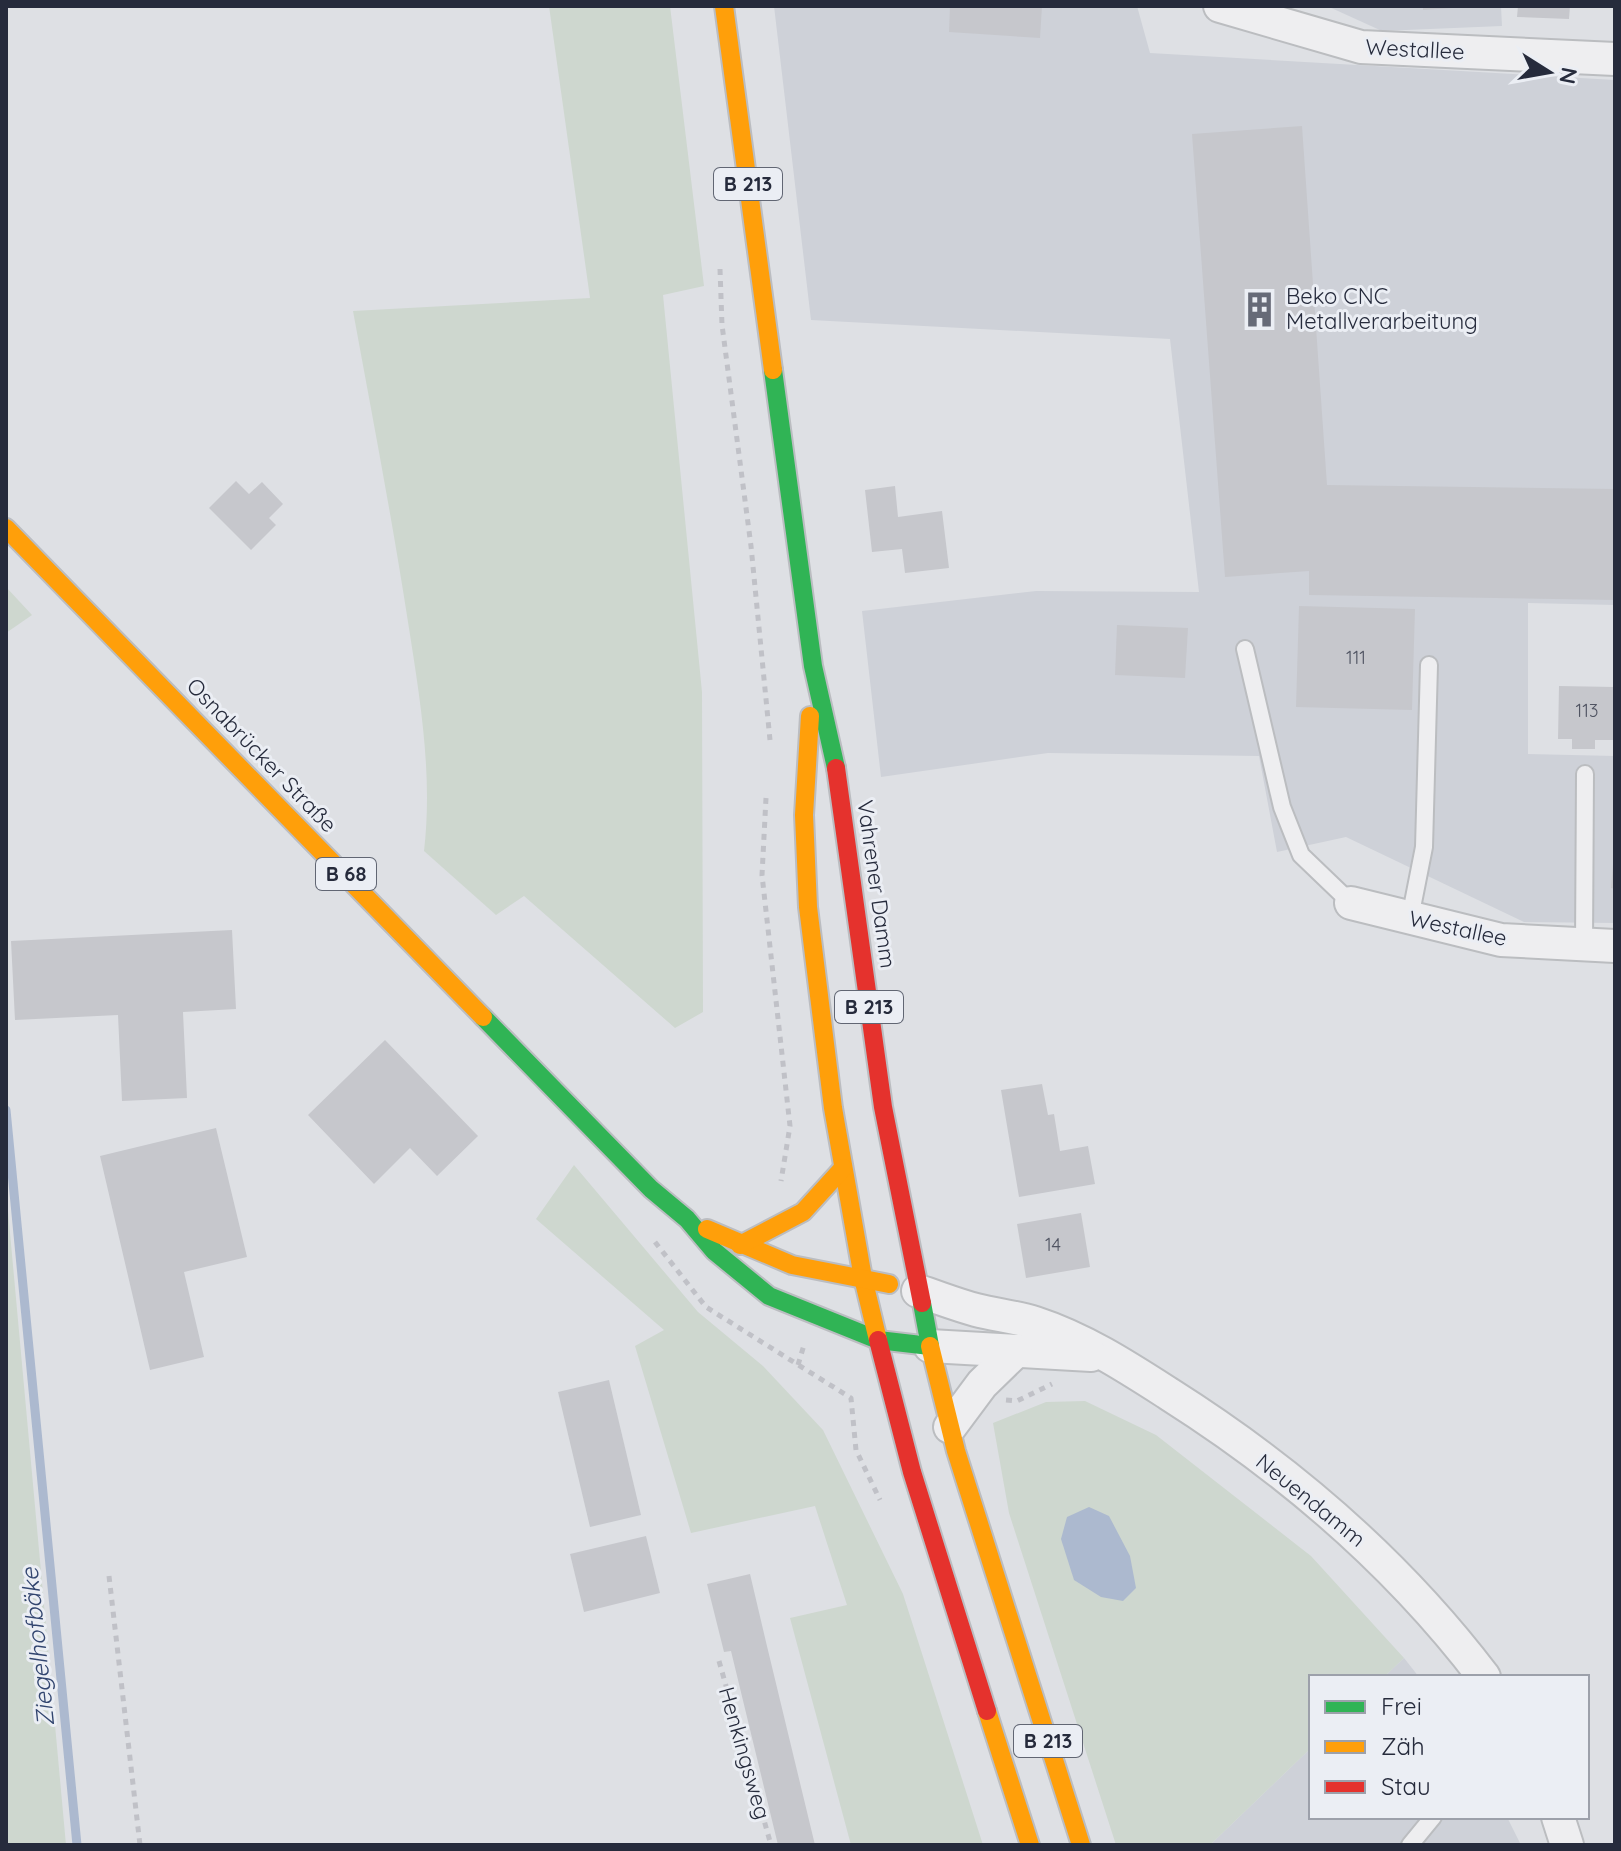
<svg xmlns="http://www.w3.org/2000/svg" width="1621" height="1851" viewBox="0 0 1621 1851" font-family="Quicksand,sans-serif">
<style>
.built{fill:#ced1d8}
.green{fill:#ced7cf}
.water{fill:#acb9cf}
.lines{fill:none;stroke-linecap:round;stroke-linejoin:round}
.stream{stroke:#acb9cf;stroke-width:9}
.building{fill:#c6c7cc}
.lane-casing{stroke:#bbbdc0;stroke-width:20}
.street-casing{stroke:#bbbdc0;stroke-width:36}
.fast-casing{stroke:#bbbdc1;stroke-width:22}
.slow-casing{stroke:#bbbdc1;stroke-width:22}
.jam-casing{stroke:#bbbdc1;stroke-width:22}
.path{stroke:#c0c1c7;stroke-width:5;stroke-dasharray:6 6;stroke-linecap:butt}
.lane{stroke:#eeeef0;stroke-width:16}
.street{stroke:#eeeef0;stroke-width:32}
.fast{stroke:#30b455;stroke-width:18}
.slow{stroke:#ff9f0a;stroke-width:18}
.jam{stroke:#e5322d;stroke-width:18}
.labels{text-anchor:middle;stroke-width:6;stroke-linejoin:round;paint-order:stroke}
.number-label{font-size:18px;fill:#505462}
.shield{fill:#ebeef4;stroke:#616673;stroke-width:2}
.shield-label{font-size:20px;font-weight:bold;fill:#262b3c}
.street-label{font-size:22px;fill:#262b3c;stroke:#ebeef4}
.poi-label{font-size:22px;fill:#262b3c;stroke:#ebeef4;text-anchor:start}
.water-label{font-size:24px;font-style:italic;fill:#32456f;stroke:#ebeef4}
</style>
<rect width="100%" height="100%" fill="#dee0e4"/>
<g class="built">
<polygon points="774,6 1137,6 1150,53 1615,80 1615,605 1528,603 1528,754 1615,756 1615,923 1524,922 1346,837 1277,852 1259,756 1048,753 881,777 862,611 1036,591 1199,592 1170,339 811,320"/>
<polygon points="1327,6 1501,6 1502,26 1382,31"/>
<polygon points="1404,1658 1419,1677 1384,1677"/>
<polygon points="1311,1748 1311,1817 1507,1817 1521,1845 1210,1845"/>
</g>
<g class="green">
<path d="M549 6H670L704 286 663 295 702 692 703 1012 675 1028 524 896 496 915 424 851C433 775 420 698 408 622 392 518 372 415 353 311L590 298Z"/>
<polygon points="6,587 32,615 6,633"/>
<polygon points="574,1165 698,1312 763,1366 823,1430 903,1594 983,1845 851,1845 790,1618 847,1605 815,1506 691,1533 635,1346 664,1330 536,1219"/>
<polygon points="6,1189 66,1845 6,1845"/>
<polygon points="1085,1401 1156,1435 1311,1556 1404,1658 1384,1677 1311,1677 1311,1748 1210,1845 1116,1845 1009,1513 993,1423 1046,1402"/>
</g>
<polygon class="water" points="1089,1507 1109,1516 1130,1556 1136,1588 1123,1601 1101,1597 1074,1580 1061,1539 1067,1517"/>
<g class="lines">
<polyline class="stream" points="6,1110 77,1845"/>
</g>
<g class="building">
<polygon points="950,6 1042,6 1040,38 949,32"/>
<polygon points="1423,6 1452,6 1452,8 1423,10"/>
<polygon points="1518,6 1570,6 1569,19 1517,17"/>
<polygon points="1302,126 1327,485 1615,489 1615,600 1309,595 1309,571 1225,577 1192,134"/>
<polygon points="236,481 249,494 262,482 283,504 269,518 276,525 251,550 209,508"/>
<polygon points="895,486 898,517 942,511 949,568 905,573 902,549 872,552 865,490"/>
<polygon points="1299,606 1415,609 1412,710 1296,707"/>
<polygon points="1117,625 1188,628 1185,678 1115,675"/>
<polygon points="1559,686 1615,687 1615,740 1595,740 1595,749 1572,749 1572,739 1558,739"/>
<polygon points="1613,864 1615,864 1615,889 1611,888"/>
<polygon points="232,930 236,1009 183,1012 187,1098 122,1101 118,1015 15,1020 11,941"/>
<polygon points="385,1040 478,1136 437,1176 410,1148 374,1184 308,1115"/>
<polygon points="1042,1084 1048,1115 1054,1114 1060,1151 1088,1146 1095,1184 1019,1197 1001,1090"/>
<polygon points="216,1128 247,1257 184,1272 204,1357 150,1370 100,1156"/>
<polygon points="1081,1213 1090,1267 1026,1278 1017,1224"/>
<polygon points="609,1380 641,1515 590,1527 558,1392"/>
<polygon points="646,1536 660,1593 584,1612 570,1554"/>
<polygon points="750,1574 766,1642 815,1845 778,1845 731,1651 724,1652 707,1584"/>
</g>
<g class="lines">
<defs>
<g id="lane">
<polyline points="1245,649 1282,807 1301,855 1351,903"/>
<polyline points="1410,918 1424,847 1429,665"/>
<polyline points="1584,944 1585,774"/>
<polyline points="1410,1845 1433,1817"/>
</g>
<g id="street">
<polyline points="1220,6 1361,47 1615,59"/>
<polyline points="1351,903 1501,940 1615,946"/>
<path d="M918 1291C937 1297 957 1305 976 1310 996 1315 1016 1317 1035 1323 1084 1339 1127 1367 1169 1394 1289 1470 1398 1564 1484 1677"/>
<polyline points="930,1346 1091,1355"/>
<polyline points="950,1427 982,1384 1016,1351"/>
<polyline points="1558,1817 1567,1845"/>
</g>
<g id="fast">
<polyline points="773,370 813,666 836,768"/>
<polyline points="483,1017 651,1189 687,1219 714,1251 769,1296 878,1340 930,1346 922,1303"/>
</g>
<g id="slow">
<polyline points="724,6 773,370"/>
<polyline points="6,528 483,1017"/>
<polyline points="810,716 804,815 808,907 833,1108 863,1278 878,1340"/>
<polyline points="707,1229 792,1265 889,1284"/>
<polyline points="740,1245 803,1212 843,1168"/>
<polyline points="930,1346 956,1451 1081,1845"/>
<polyline points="987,1711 1030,1845"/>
</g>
<g id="jam">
<polyline points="836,768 883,1107 922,1303"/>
<polyline points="878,1340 912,1472 987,1711"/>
</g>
</defs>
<use href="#lane" class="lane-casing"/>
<use href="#street" class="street-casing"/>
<use href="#fast" class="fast-casing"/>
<use href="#slow" class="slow-casing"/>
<use href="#jam" class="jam-casing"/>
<g class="path">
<polyline points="720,269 722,325 751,546 770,740"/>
<polyline points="766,798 762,875 790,1126 781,1181"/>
<polyline points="655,1242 706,1307 851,1398 856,1450 880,1500"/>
<polyline points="798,1365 804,1345"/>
<polyline points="1006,1400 1017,1401 1052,1384"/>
<polyline points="109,1576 140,1845"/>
<polyline points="719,1661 771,1845"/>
</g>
<use href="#lane" class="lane"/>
<use href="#street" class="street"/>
<use href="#fast" class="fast"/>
<use href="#slow" class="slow"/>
<use href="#jam" class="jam"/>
</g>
<defs>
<symbol id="building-bare" viewBox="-9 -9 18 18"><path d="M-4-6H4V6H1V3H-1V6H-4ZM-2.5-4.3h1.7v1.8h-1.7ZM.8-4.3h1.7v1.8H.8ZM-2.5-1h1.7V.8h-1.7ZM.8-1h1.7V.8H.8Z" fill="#666a77" stroke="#ebeef4" stroke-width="2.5" paint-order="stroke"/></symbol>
</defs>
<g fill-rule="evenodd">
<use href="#building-bare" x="1234" y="284" width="51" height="51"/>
</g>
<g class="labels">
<g class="number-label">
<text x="1356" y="664">111</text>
<text x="1587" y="717">113</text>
<text x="1053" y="1251">14</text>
</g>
<g class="shield">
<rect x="714" y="168" width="68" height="32" rx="6"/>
<rect x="316" y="858" width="60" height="32" rx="6"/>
<rect x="835" y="991" width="68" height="32" rx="6"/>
<rect x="1014" y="1725" width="68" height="32" rx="6"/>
</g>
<g class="shield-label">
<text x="748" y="191">B 213</text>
<text x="346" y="881">B 68</text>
<text x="869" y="1014">B 213</text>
<text x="1048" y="1748">B 213</text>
</g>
<g class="street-label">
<text transform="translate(1415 49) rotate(3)" y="8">Westallee</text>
<text transform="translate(262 755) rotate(46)" y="8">Osnabrücker Straße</text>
<text transform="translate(877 884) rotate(82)" y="8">Vahrener Damm</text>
<text transform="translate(1458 928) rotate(12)" y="8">Westallee</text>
<text transform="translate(1311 1500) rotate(39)" y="8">Neuendamm</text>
<text transform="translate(745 1753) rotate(74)" y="8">Henkingsweg</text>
</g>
<g class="poi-label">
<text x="1286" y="304">Beko CNC<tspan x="1286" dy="25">Metallverarbeitung</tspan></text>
</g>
<g class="water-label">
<text transform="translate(38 1647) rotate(-96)" y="8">Ziegelhofbäke</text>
</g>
</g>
<rect width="1621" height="1851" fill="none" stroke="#262b3c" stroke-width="16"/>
<rect x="1309" y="1675" width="280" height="144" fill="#ebeef4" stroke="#9ca0aa" stroke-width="2"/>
<rect x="1325" y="1701" width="40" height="12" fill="#30b455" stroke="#9ca0aa" stroke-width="2"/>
<text x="1381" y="1715" font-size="24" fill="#262b3c">Frei</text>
<rect x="1325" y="1741" width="40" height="12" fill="#ff9f0a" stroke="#9ca0aa" stroke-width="2"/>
<text x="1381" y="1755" font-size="24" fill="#262b3c">Zäh</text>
<rect x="1325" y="1781" width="40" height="12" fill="#e5322d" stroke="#9ca0aa" stroke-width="2"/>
<text x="1381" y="1795" font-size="24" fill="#262b3c">Stau</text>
<g transform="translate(1549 72) rotate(101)" stroke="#ebeef4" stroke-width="6" paint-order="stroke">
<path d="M0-6L14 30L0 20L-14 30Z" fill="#262b3c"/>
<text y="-12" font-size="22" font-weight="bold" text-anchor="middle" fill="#262b3c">N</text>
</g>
</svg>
